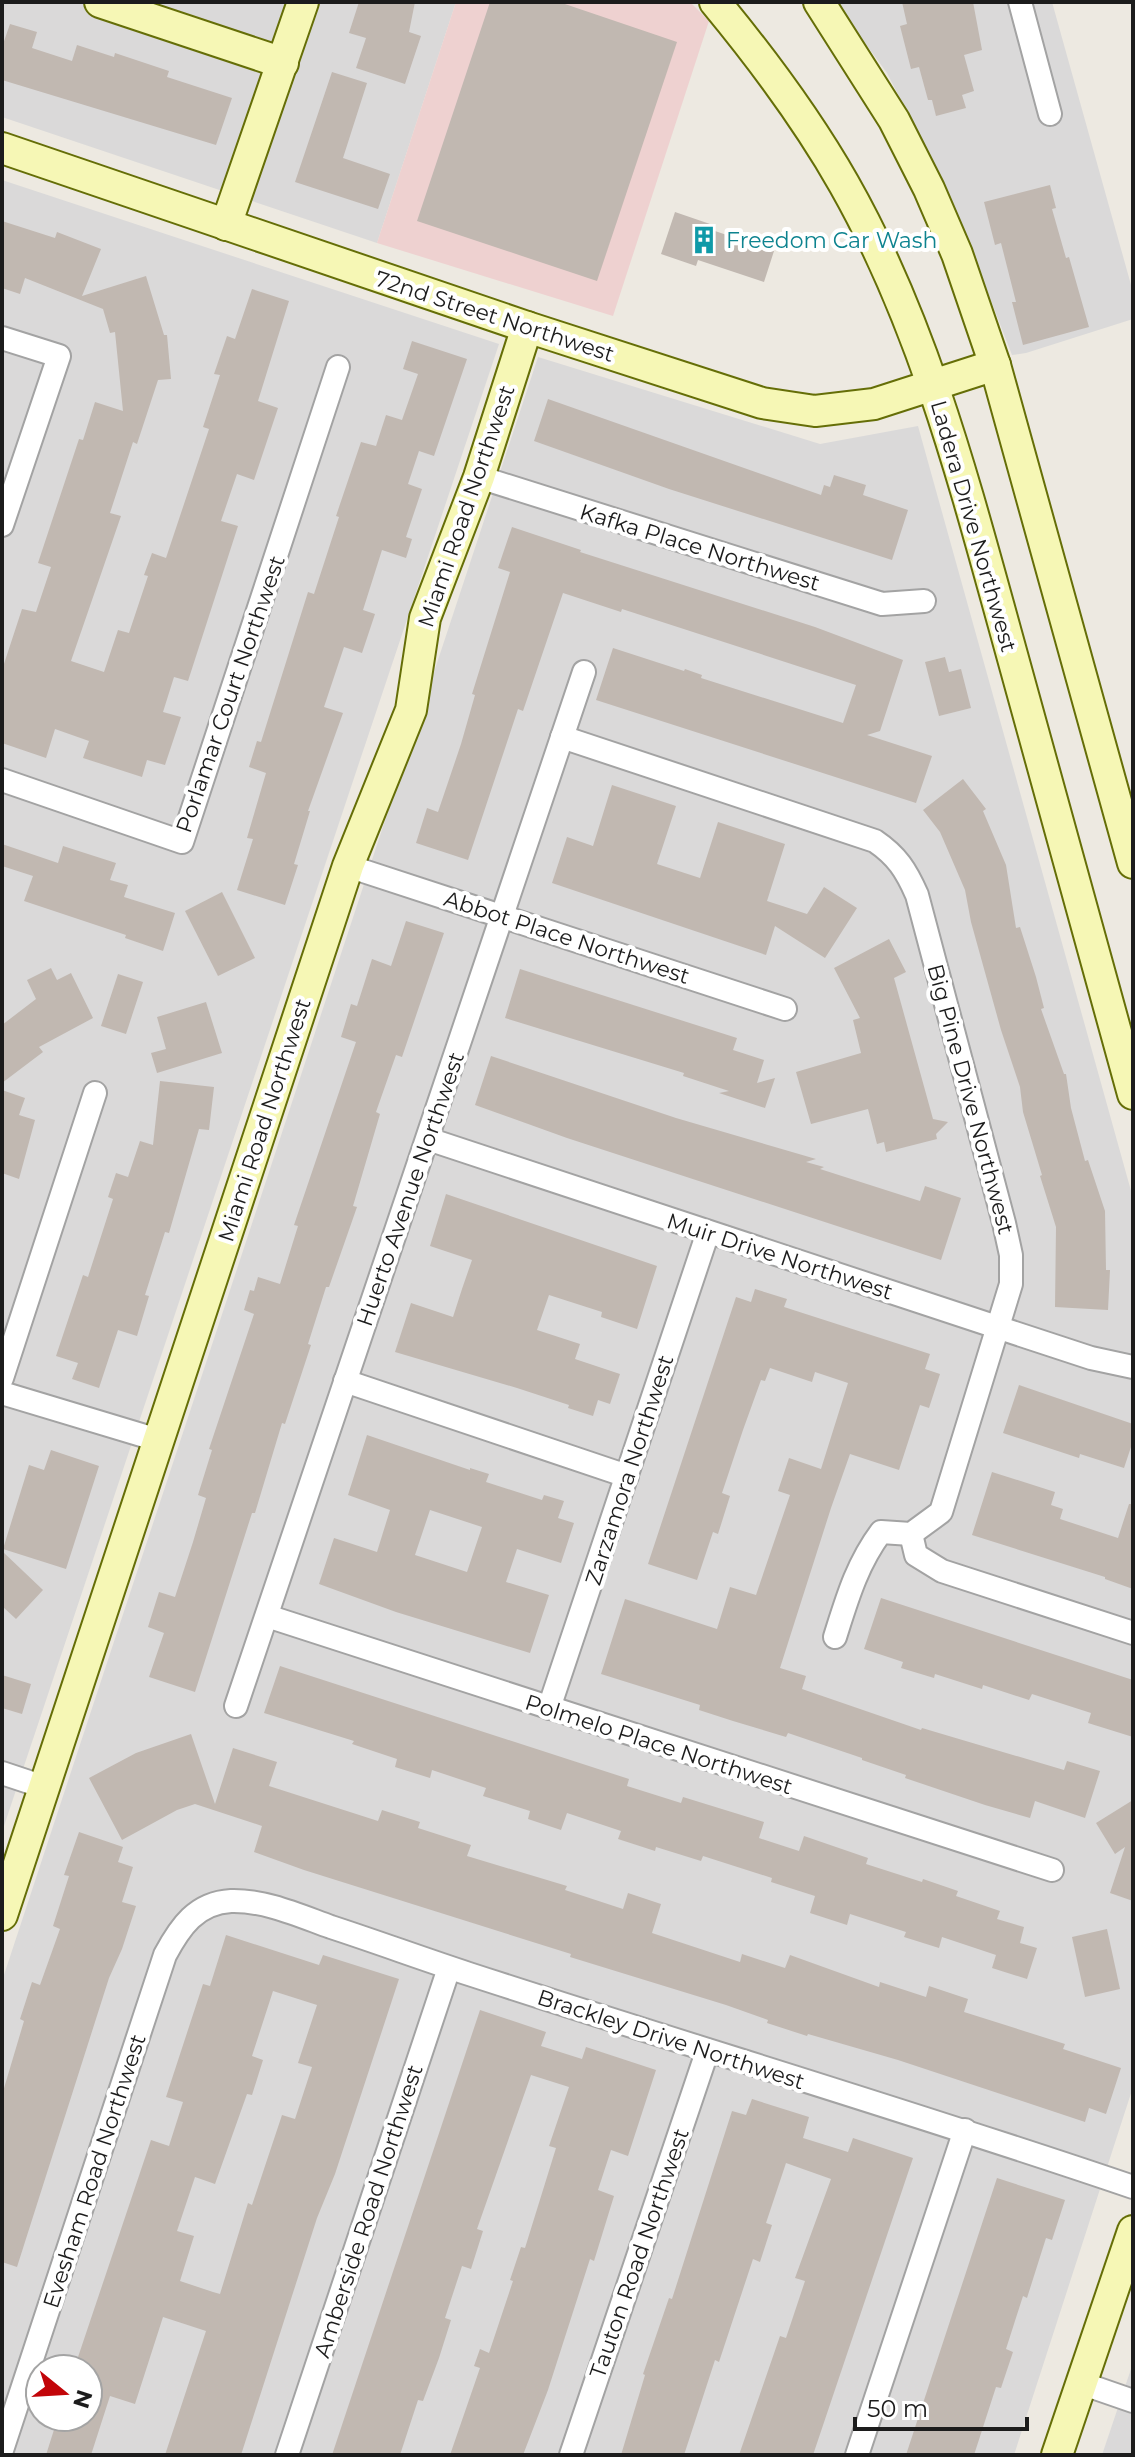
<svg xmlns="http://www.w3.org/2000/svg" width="1135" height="2457" viewBox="0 0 1135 2457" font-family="Montserrat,sans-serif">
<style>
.residential{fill:#dad9d9;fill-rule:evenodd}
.commercial{fill:#eed1d0}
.building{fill:#c1b8b1;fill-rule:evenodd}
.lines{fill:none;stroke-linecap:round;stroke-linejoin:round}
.street-casing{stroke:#a3a3a3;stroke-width:26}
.secondary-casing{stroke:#656e07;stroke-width:34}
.street{stroke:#fff;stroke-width:22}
.secondary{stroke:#f6f7b5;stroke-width:30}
.labels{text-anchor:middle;stroke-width:8;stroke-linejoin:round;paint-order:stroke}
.culture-label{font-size:22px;fill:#0d838f;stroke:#fff;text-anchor:start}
.street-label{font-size:22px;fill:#1c1c1c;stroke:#fff}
</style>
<rect width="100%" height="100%" fill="#ede9e1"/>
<g class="residential">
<polygon points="2,2 456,2 377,243 2,117"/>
<polygon points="835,2 1052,2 1133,292 1133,319 1026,353 1012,355 952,200 887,73"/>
<polygon points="2,180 499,344 2,1832"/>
<path d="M538 357 820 444 918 426 1133 1198V2087L1014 2455H2V1981ZM40 2369H88V2417H40Z"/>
<polygon points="1133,2363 1133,2455 1102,2455"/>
</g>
<polygon class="commercial" points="456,2 690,2 709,21 613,316 377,243"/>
<g class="building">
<polygon points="359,2 415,2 409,32 421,36 405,84 356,68 366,38 349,33"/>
<polygon points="490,2 559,2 677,42 597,281 417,221"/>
<polygon points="902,2 973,2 982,50 964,55 974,91 962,95 966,108 936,116 932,100 928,100 919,67 911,69 900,26 907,24"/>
<polygon points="10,24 37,32 32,48 72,61 77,45 114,57 115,53 169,71 167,77 232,98 216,145 2,80 2,47"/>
<polygon points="332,72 367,83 343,158 390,174 378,209 295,182"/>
<polygon points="1050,185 1056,208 1052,209 1066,258 1069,257 1089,327 1023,345 1012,302 1016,302 1001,243 995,245 984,202"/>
<polygon points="675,212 710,224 709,229 774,251 764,282 698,260 696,266 661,254"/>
<polygon points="2,221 55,238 57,232 101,249 82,296 146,276 164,335 167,335 171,379 158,380 137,444 133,442 110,513 121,516 71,661 104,672 118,630 129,633 148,576 144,575 152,553 166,558 209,429 203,427 220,375 214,374 227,336 235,339 252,289 289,301 258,401 278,408 254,480 237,474 221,521 238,526 188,681 174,677 163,712 181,717 165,765 147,760 142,777 83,758 89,741 55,729 46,758 2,743 2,670 22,609 36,612 51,567 38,563 79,439 83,440 95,402 123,411 115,332 110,333 103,309 25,278 20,294 2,288"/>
<polygon points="412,341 467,359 434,456 419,451 408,484 422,489 406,537 412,539 406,558 382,550 363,610 375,614 362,653 344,647 324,707 343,713 308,811 310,811 294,864 298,865 285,905 237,890 253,839 247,838 266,773 249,767 257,741 261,742 308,592 314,594 339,517 336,516 361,442 376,446 386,415 402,420 418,374 403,369"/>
<polygon points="548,399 821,495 824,485 830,487 834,475 866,485 863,495 908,510 892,560 669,489 534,441"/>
<polygon points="512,527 581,550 580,552 815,627 903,660 880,731 867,735 932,756 916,803 596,700 613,648 684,671 685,669 702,675 701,678 843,723 856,685 622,609 621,612 563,593 523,711 518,709 468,860 416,843 427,808 438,812 461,744 475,695 472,694 510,572 498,568"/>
<polygon points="945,657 949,672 961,669 971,708 939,716 925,662"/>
<polygon points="963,779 986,809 983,811 1006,865 1016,928 1020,927 1036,977 1044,1008 1041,1009 1064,1074 1066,1074 1071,1108 1085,1161 1088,1160 1105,1211 1106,1270 1110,1270 1108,1310 1055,1307 1056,1227 1040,1176 1042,1175 1023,1112 1020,1087 1001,1030 971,922 965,890 940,832 923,810"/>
<polygon points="612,785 676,806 657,864 700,878 718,822 785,844 767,901 807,914 824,887 857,908 825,958 775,926 766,955 552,883 567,837 593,846"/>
<polygon points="2,844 58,863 63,846 116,863 110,880 128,885 124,897 175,913 163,951 125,938 126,935 24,901 33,876 2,866"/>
<polygon points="222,892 255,958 218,976 185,911"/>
<polygon points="406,921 444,933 402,1057 396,1055 376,1112 380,1114 353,1206 357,1207 329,1287 326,1287 308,1344 311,1345 285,1424 282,1423 255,1513 252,1513 195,1692 149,1677 164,1633 148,1627 159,1592 175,1597 193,1542 206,1498 198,1495 212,1450 209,1449 254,1314 244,1310 250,1290 254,1291 258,1277 280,1284 298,1226 294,1225 356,1042 341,1037 351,1004 357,1006 372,959 391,966"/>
<polygon points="889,939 906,972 894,978 933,1119 948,1122 936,1134 937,1139 886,1152 884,1142 877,1144 868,1109 811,1124 796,1072 861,1053 853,1020 860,1018 834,968"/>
<polygon points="51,968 57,980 71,973 93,1018 39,1047 43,1052 2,1083 2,1025 36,999 27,980"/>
<polygon points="520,969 737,1038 733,1050 764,1060 757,1083 775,1078 765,1108 719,1093 729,1091 683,1076 684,1073 505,1018"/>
<polygon points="118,974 143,982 126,1034 101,1026"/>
<polygon points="206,1002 222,1053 157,1073 151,1053 166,1049 157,1017"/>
<polygon points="491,1056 676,1118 816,1159 806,1162 824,1167 820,1169 920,1201 925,1186 961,1198 941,1260 567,1138 475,1105"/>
<polygon points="160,1081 214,1087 209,1130 199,1129 169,1233 165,1232 145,1295 149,1296 137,1336 118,1330 99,1388 72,1379 78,1363 56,1356 83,1275 88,1277 113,1199 108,1197 116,1173 128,1177 140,1141 153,1145"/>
<polygon points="2,1090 25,1098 19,1115 35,1120 19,1179 2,1173"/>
<polygon points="446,1194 657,1266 637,1329 601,1317 602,1312 549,1295 537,1330 580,1344 575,1359 620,1374 610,1404 598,1400 593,1416 568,1408 569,1405 517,1388 395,1352 411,1303 453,1317 462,1289 472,1260 430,1246"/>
<polygon points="755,1289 787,1299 784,1307 930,1354 925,1369 940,1374 929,1408 920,1405 899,1470 850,1454 831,1508 780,1668 806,1676 802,1689 921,1730 922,1728 1064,1770 1067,1761 1100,1771 1085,1818 1035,1801 1030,1818 985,1805 905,1778 906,1775 862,1760 862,1758 788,1733 786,1737 733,1721 699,1710 700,1705 601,1674 625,1599 717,1629 730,1587 756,1595 790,1495 778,1491 789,1458 821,1469 848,1383 815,1372 812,1382 770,1368 765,1381 761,1380 743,1430 722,1493 730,1496 718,1534 713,1532 697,1580 648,1564 736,1297 751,1302"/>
<polygon points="1019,1385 1133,1424 1133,1441 1124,1468 1080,1454 1079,1458 1003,1433"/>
<path d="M367 1435 470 1470V1468L489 1474 486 1482 542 1500 544 1495 564 1501 558 1518 574 1523 561 1563 517 1549 506 1582 549 1595 530 1653 396 1612 319 1584 334 1538 377 1552 390 1510 348 1495ZM430 1510 482 1527 467 1572 415 1555Z"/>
<polygon points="51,1450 99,1466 66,1569 3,1549 29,1465 44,1470"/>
<polygon points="992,1472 1055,1492 1051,1505 1063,1509 1060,1519 1118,1538 1129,1504 1133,1504 1133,1589 1105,1579 1105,1577 972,1535"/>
<polygon points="2,1551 43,1590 16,1619 2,1606"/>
<polygon points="881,1598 1133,1680 1133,1737 1088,1723 1091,1713 1032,1694 1029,1700 983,1685 982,1689 935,1674 934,1678 901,1668 903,1662 864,1649"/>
<polygon points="280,1666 629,1779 627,1786 681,1803 683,1797 764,1822 759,1838 799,1851 804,1836 868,1858 866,1864 922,1882 923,1879 958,1891 956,1896 1000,1911 997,1919 1024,1927 1020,1943 1037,1948 1027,1979 992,1968 996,1955 942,1937 939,1948 904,1937 906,1932 850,1914 847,1925 810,1913 815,1896 771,1882 772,1878 703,1856 701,1861 656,1847 655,1851 618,1839 621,1831 567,1813 561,1830 528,1819 530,1811 483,1796 486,1788 432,1770 430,1778 395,1767 397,1759 352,1744 354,1741 264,1713"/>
<polygon points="2,1675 31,1684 22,1714 2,1708"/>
<polygon points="191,1734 215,1804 233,1748 277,1762 269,1786 378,1821 382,1810 420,1822 418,1828 471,1845 467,1856 567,1886 565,1890 623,1909 628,1893 661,1904 652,1933 740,1962 742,1954 785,1968 790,1955 879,1987 880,1982 926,1997 929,1986 968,1999 964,2012 1065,2044 1063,2049 1121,2068 1106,2114 1089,2108 1085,2122 898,2060 808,2034 807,2036 767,2023 768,2020 726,2005 570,1957 571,1954 304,1870 254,1852 262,1826 195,1804 177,1810 122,1840 89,1778 136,1753"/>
<polygon points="1133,1800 1133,1901 1110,1893 1125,1847 1115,1854 1096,1823"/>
<polygon points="79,1832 123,1847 118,1862 133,1867 122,1902 136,1906 122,1949 109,1978 17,2267 2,2262 2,2095 24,2021 20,2019 32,1982 40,1985 60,1929 53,1926 69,1876 64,1875"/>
<polygon points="1107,1929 1120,1989 1085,1997 1072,1937"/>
<path d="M226 1935 319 1965 323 1955 399 1979 335 2174 317 2218 241 2455H165L206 2331 163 2317 135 2404 110 2396 91 2455H46L58 2417H88V2369H74L151 2140 169 2146 183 2102 166 2097 203 1984 210 1986ZM273 1991 317 2005 298 2063 312 2067 295 2119 282 2115 252 2205 248 2203 220 2294 213 2292 180 2281 194 2236 177 2231 195 2177 215 2184 247 2094 252 2095 263 2060 252 2056Z"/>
<polygon points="480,2010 546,2032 541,2046 582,2059 586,2047 656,2070 628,2156 611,2150 598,2190 614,2196 594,2261 590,2259 548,2390 523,2455 450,2455 480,2368 474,2366 480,2349 489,2353 513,2281 510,2280 521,2247 525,2248 556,2148 549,2146 569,2087 531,2075 477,2229 483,2231 471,2269 462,2266 445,2318 451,2320 439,2358 423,2401 418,2400 400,2455 332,2455"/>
<polygon points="752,2099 809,2117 803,2138 848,2152 853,2138 913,2158 813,2455 739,2455 780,2336 786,2338 805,2281 795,2278 831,2179 786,2163 766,2223 772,2225 760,2262 753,2259 719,2362 715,2360 684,2455 621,2455 645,2375 643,2374 669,2298 672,2299 732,2111 746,2115"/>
<polygon points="997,2178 1065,2200 1052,2240 1046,2238 1027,2298 1023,2296 1006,2349 1013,2352 1001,2388 996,2387 974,2455 906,2455"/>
</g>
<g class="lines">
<defs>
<g id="street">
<polyline points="1020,2 1050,114"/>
<polyline points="2,338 59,356 2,525"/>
<polyline points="479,477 882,604 924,601"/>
<path d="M562 737 875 841C897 856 906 870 917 895L1004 1223 1011 1255V1284L941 1512 911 1534 881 1532C857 1564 847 1599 835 1637"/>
<polyline points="2,780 182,842 338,367"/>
<polyline points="348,866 785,1009"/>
<polyline points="428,1139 1024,1336 1091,1358 1133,1367"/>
<polyline points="2,1378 95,1093"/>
<polyline points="345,1381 627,1476"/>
<polyline points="2,1393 158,1440"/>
<polyline points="911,1534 916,1555 942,1571 1133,1633"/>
<polyline points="267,1616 1052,1870"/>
<polyline points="236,1706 584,672"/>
<polyline points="549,1708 708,1232"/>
<polyline points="2,1773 44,1787"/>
<polyline points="1081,2383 1133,2401"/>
<path d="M2 2450 165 1955C180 1927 196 1903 231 1901 265 1900 300 1916 331 1927 377 1942 423 1959 469 1974 690 2046 913 2112 1133 2187"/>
<polyline points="287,2455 449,1968"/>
<polyline points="571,2455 707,2052"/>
<polyline points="857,2455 965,2130"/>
</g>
<g id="secondary">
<polyline points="100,2 283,63"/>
<path d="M715 2C763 60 807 119 844 184 923 323 964 481 1006 633 1048 787 1091 940 1133 1094"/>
<polyline points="819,2 894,120 929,189 957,254 995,365 1133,863"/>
<polyline points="2,148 527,327 762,403 815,411 874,404 995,365"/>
<polyline points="226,225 303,2"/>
<polyline points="2,1915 348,866 411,710 425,618 479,477 527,327"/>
<polyline points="1057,2455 1133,2231"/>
</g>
</defs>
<use href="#street" class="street-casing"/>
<use href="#secondary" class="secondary-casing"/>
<use href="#street" class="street"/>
<use href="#secondary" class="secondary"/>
</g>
<defs>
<symbol id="building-bare" viewBox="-9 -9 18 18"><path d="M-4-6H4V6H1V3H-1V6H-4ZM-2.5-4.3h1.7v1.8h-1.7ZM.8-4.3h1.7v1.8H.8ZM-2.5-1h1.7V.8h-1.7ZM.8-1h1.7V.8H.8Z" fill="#0f9aa8" stroke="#fff" stroke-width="2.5" paint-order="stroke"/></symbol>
</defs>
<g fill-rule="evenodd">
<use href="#building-bare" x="684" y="220" width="40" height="40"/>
</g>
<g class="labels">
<g class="culture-label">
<text x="726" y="248">Freedom Car Wash</text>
</g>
<g class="street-label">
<text transform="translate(495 316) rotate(18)" y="8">72nd Street Northwest</text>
<text transform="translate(466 506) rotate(-71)" y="8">Miami Road Northwest</text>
<text transform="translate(974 526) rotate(74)" y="8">Ladera Drive Northwest</text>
<text transform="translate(700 547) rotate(17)" y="8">Kafka Place Northwest</text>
<text transform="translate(230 694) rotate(-71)" y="8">Porlamar Court Northwest</text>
<text transform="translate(567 937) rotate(18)" y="8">Abbot Place Northwest</text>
<text transform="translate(971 1099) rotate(75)" y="8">Big Pine Drive Northwest</text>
<text transform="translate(264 1120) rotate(-72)" y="8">Miami Road Northwest</text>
<text transform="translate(410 1189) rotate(-71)" y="8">Huerto Avenue Northwest</text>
<text transform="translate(780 1256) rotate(18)" y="8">Muir Drive Northwest</text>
<text transform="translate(629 1470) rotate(-72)" y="8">Zarzamora Northwest</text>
<text transform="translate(659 1744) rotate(18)" y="8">Polmelo Place Northwest</text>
<text transform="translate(671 2039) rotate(18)" y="8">Brackley Drive Northwest</text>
<text transform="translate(94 2171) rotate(-72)" y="8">Evesham Road Northwest</text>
<text transform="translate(368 2211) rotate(-72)" y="8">Amberside Road Northwest</text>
<text transform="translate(639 2253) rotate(-71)" y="8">Tauton Road Northwest</text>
</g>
</g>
<rect width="1135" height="2457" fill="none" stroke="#1c1c1c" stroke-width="8"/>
<g transform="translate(64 2393) rotate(108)"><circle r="38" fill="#ffffff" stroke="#a4a4a4" stroke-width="2"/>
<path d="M0-6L14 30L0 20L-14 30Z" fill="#c20509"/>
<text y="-12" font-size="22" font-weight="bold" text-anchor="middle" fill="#1c1c1c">N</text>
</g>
<path d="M855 2417v12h172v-12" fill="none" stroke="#1c1c1c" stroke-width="4"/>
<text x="867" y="2417" font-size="24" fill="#1c1c1c" stroke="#ffffff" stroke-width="6" paint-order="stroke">50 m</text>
</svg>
